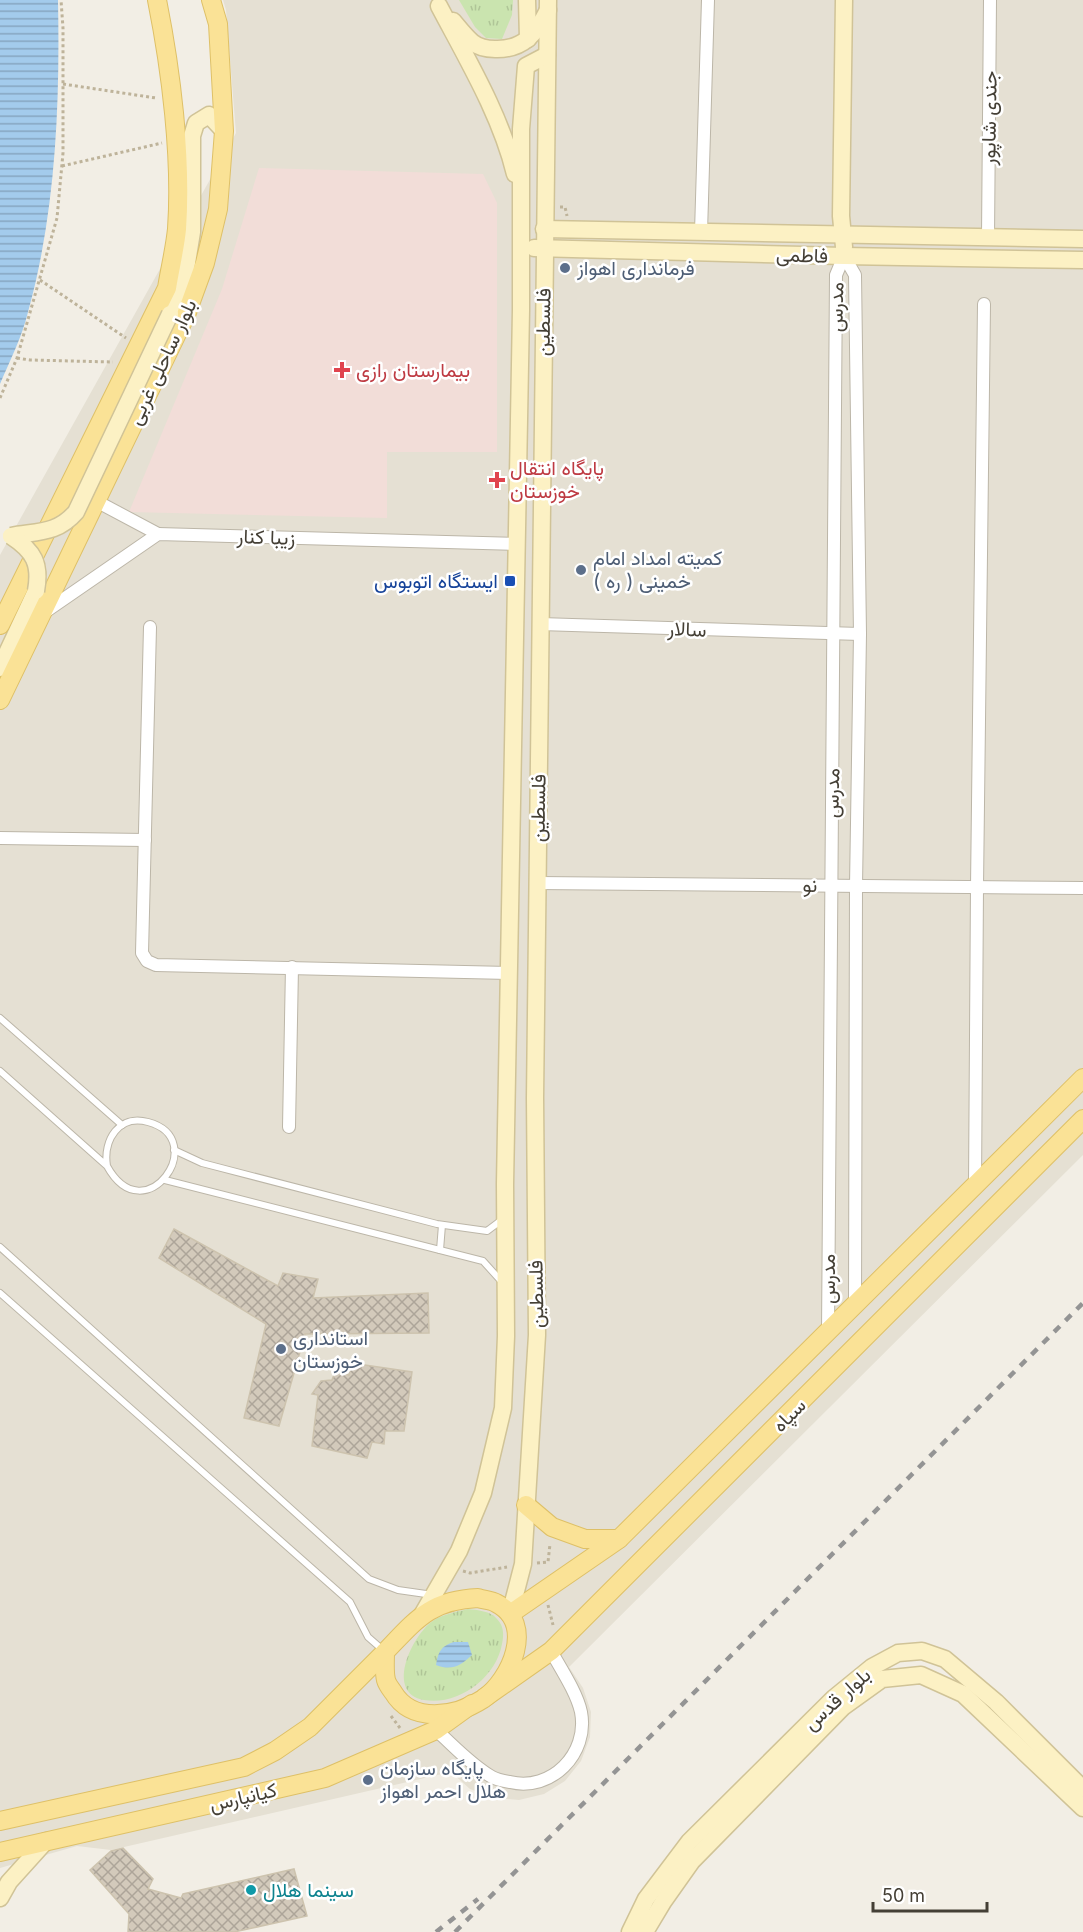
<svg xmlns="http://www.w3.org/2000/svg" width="1083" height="1932" viewBox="0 0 1083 1932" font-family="Inter,Vazirmatn,sans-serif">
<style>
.residential{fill:#e5e0d3}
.medical{fill:#f2ddd8}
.grass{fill:url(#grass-tufts)}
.water{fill:url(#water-rules)}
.building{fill:url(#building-cross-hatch);stroke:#cdc3ae;stroke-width:1.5}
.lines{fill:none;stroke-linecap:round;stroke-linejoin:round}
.lane-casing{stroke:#bcb6a8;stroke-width:8}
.street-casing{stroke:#bcb6a8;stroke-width:14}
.secondary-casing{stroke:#d0c397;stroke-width:19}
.primary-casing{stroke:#dec067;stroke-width:20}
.path{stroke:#beb39a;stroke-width:3;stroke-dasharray:3 3;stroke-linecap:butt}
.lane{stroke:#fff;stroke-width:6}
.street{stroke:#fff;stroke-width:12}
.secondary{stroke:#fcf1c4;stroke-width:16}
.primary{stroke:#fae296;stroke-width:18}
.rail{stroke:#949494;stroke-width:4.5;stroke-dasharray:8 8;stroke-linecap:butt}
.secondary-bridge-casing{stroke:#d0c397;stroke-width:19;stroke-linecap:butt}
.secondary-bridge{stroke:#fcf1c4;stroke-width:16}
.service-dot{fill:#5c6f8a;stroke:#fff;stroke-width:2}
.health-dot{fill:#e0444e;stroke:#fff;stroke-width:2}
.transit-dot{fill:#1a4fb4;stroke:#fff;stroke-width:2}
.culture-dot{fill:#0f9aa8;stroke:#fff;stroke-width:2}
.labels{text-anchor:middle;stroke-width:5;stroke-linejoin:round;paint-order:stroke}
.street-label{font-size:20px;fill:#443f35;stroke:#fff}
.service-label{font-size:20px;fill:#4e5e75;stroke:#fff;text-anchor:start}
.health-label{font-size:20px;fill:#be3a42;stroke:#fff;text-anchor:start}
.transit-label{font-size:20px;fill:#164399;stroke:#fff;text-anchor:end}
.culture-label{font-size:20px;fill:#0d838f;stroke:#fff;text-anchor:start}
</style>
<defs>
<pattern id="grass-tufts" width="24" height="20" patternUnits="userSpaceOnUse" patternTransform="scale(1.5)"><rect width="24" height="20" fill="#cae4af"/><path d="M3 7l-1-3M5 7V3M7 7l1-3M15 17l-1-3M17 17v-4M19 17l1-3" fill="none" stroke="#afc597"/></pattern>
<pattern id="water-rules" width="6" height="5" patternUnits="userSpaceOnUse" patternTransform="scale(1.5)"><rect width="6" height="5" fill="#a3cbec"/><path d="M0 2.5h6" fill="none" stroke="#86a6c0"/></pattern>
<pattern id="building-cross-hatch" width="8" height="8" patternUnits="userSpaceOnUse" patternTransform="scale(1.5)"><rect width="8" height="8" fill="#d3cabb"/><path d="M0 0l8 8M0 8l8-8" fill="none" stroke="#ada599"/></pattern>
</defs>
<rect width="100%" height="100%" fill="#f2eee5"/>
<polygon class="residential" points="223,0 1083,0 1083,1155 569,1667 583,1688 591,1712 590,1737 581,1761 565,1781 544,1794 519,1800 494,1798 470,1789 451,1772 111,1850 77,1846 0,1868 0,555 236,133 226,10"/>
<polygon class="medical" points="259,168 483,174 497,203 497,452 387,452 387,518 129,512 222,289"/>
<g class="grass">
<polygon points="459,0 513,0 512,15 502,39 486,38 475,27"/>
<path d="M468 1609C477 1610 491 1611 497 1619 504 1626 504 1635 502 1644 496 1678 458 1706 424 1700 386 1693 410 1640 430 1623 440 1615 455 1612 468 1609Z"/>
</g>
<g class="water">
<path d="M0 0H58C60 104 56 211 28 312 22 337 10 360 0 384Z"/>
<path d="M454 1642H468L472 1655C460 1666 452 1671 436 1665 438 1652 441 1646 454 1642Z"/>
</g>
<g class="building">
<polygon points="174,1229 278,1286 283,1273 318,1279 313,1298 428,1293 429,1333 305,1334 279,1426 244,1418 266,1324 159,1258"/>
<polygon points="351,1363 412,1372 404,1431 385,1431 384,1444 372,1442 367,1458 312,1446 318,1395 312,1394 321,1381 332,1380 335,1372 349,1375"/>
<polygon points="123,1848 153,1879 148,1889 181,1898 183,1894 294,1869 307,1916 234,1932 128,1932 129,1914 90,1870 111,1851"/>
</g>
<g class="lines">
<defs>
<g id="lane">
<polyline points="0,1018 122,1125"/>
<path d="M0 1071 107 1166C145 1235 212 1139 148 1122 119 1114 103 1140 107 1166"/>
<polyline points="174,1150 202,1163 437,1224 487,1231 503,1219"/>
<polyline points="165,1180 483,1261 502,1282"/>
<polyline points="0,1247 369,1579 398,1590 433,1595"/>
<polyline points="440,1250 442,1225"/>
<polyline points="0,1293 350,1602 368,1637 384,1651"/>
</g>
<g id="street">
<polyline points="701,232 708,0"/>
<polyline points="988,237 990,0"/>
<polyline points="844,256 855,275 860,634 856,886 855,1305"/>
<polyline points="96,501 158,534"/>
<polyline points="42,614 158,534 517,544"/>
<polyline points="540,624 860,634"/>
<polyline points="150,627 142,953 147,961 156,965 509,973"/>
<polyline points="0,838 145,840"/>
<polyline points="537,883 1083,888"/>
<polyline points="289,1127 292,967"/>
<polyline points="975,1186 977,887 984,304"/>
<polyline points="828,1332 836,275 844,256"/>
<path d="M436 1730C454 1746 471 1765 492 1777 497 1780 504 1781 510 1782 551 1792 589 1754 581 1712 577 1693 561 1669 551 1651"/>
</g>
<g id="secondary">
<polyline points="527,0 528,39"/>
<path d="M439 6C467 59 501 116 515 174"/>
<path d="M453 21C459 28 465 36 472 42 478 47 487 49 495 49 523 50 536 34 548 10"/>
<polyline points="544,229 1083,239"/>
<polyline points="844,247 841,216 844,0"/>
<polyline points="534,248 844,256 1083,260"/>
<polyline points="170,314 185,275 192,232 192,136 196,123 209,115 224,131"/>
<polyline points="0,668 36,591"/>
<polyline points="510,1614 523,1564 537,1335 535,1098 548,0"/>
<polyline points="422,1615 459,1551 483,1493 503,1408 506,1336 505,1184 521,310 521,129 526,66 547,55"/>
<polyline points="0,1898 9,1882 46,1841"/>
<polyline points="630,1932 646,1899 689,1842 834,1698 872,1667 898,1653 922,1651 945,1659 996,1702 1083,1789"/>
<polyline points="645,1932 663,1902 692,1861 843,1707 882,1679 921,1675 963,1694 1083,1808"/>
</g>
<g id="primary">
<path d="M0 625 167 288C170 269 175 249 177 229 182 158 171 70 157 0"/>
<polyline points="0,700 186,315 205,263 218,209 224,131 218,24 211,0"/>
<polyline points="526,1505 552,1527 585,1539 619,1539"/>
<path d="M478 1598C484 1600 491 1600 496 1603 536 1623 511 1680 483 1699 455 1717 412 1724 393 1692 390 1688 387 1684 386 1680 384 1672 385 1661 385 1652 416 1620 430 1600 478 1598Z"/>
<polyline points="510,1614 619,1539 1083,1078"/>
<polyline points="484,1698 551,1651 1083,1119"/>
<polyline points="0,1821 244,1767 275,1751 310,1727 385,1652"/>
<polyline points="0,1852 325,1778 436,1730 472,1704"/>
</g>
</defs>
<use href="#lane" class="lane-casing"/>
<use href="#street" class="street-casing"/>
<use href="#secondary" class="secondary-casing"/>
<use href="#primary" class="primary-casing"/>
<g class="path">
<polyline points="63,84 156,98"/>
<polyline points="62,166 162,143"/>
<polyline points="560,207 565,207 567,216"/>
<polyline points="40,280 126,338"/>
<polyline points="17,358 30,360 113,362"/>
<polyline points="0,398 17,358 57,218 63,153 63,28 61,0"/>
<polyline points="537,1563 548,1562 550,1544"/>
<polyline points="463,1571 470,1573 507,1567"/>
<polyline points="548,1605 553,1625"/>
<polyline points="391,1716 400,1728"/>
</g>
<use href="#lane" class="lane"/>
<use href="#street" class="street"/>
<use href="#secondary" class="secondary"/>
<use href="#primary" class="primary"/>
<g class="rail">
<polyline points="436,1932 478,1899"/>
<polyline points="455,1932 1083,1303"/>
</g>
<defs>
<g id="secondary-bridge">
<path d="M11 536C38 531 57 534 76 512L170 314"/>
<path d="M11 536C34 551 41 564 36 591"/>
</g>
</defs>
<use href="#secondary-bridge" class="secondary-bridge-casing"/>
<use href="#secondary-bridge" class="secondary-bridge"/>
</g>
<g class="service-dot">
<circle cx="565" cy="268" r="6"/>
<circle cx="581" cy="570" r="6"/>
<circle cx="281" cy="1349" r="6"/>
<circle cx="368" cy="1780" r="6"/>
</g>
<g class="health-dot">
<path d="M339 361h6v6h6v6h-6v6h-6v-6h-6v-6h6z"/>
<path d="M494 471h6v6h6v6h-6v6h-6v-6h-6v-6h6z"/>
</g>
<rect class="transit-dot" x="504" y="575" width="12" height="12" rx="3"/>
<circle class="culture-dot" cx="251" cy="1890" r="6"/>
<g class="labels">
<g class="street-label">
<text transform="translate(989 118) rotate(-89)" y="7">جندی شاپور</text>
<text transform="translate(802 255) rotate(2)" y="7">فاطمی</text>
<text transform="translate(836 307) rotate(-89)" y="7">مدرس</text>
<text transform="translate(543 322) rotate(-89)" y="7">فلسطین</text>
<text transform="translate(162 362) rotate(-65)" y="7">بلوار ساحلی غربی</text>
<text transform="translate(266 537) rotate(2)" y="7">زیبا کنار</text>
<text transform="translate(687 629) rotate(2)" y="7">سالار</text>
<text transform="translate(832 793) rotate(-89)" y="7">مدرس</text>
<text transform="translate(538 808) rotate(-89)" y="7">فلسطین</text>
<text transform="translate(810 885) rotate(1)" y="7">نو</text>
<text transform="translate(828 1279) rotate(-90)" y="7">مدرس</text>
<text transform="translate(536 1294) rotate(-91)" y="7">فلسطین</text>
<text transform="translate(789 1415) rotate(-45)" y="7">سپاه</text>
<text transform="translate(837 1699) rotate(-42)" y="7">بلوار قدس</text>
<text transform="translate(243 1797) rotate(-13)" y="7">کیانپارس</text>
</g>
<g class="service-label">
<text x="577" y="275">فرمانداری اهواز</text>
<text x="593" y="565">کمیته امداد امام<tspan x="593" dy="23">خمینی ( ره )</tspan></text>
<text x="293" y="1345">استانداری<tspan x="293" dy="23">خوزستان</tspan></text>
<text x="380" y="1775">پایگاه سازمان<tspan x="380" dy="23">هلال احمر اهواز</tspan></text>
</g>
<g class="health-label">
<text x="356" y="377">بیمارستان رازی</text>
<text x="510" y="475">پایگاه انتقال<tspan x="510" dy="23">خوزستان</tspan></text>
</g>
<g class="transit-label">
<text x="498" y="588">ایستگاه اتوبوس</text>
</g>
<g class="culture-label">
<text x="263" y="1897">سینما هلال</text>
</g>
</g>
<path d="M873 1902v9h114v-9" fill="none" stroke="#443f35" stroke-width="3"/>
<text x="882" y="1902" font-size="18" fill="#443f35" stroke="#ffffff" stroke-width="4.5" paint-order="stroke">50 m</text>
</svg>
